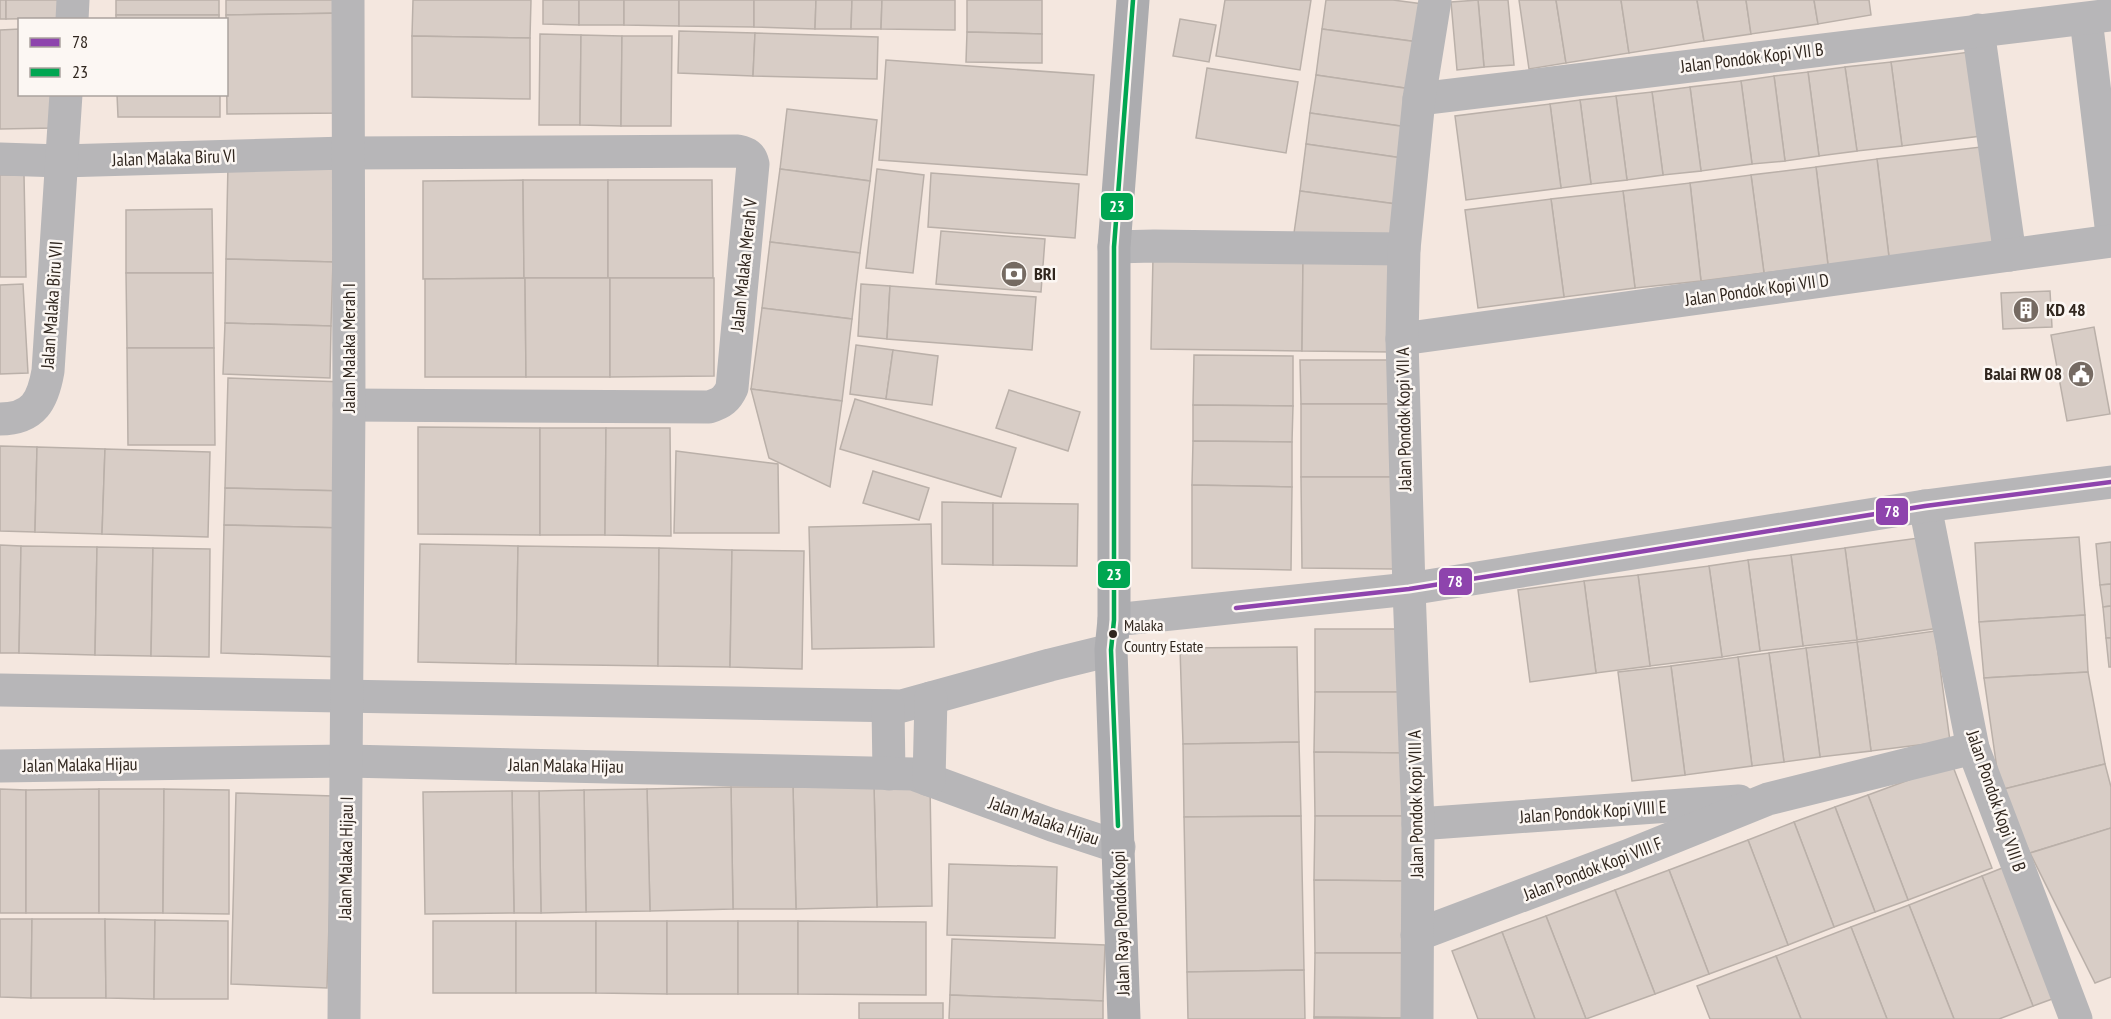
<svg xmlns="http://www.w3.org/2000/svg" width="2111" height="1019" viewBox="0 0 2111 1019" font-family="'PT Sans Narrow',sans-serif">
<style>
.building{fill:#d8cdc6;stroke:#bab0a9;stroke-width:1.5}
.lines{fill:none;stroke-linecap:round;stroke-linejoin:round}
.street{stroke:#b7b6b8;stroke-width:33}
.secondary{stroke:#acacaf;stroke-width:33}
.bus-1-casing{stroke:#fcf7f3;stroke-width:9}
.bus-2-casing{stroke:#fcf7f3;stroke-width:9}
.bus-1{stroke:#8e44ad;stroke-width:4.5}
.bus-2{stroke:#00a651;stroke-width:4.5}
.bus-dot{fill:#30261e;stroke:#fcf7f3;stroke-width:2}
.labels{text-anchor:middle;stroke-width:5;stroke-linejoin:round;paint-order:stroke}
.bus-label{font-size:16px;fill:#30261e;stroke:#fcf7f3;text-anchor:start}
.street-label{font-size:18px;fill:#30261e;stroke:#fcf7f3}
.poi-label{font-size:18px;font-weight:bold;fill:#30261e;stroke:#fcf7f3;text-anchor:start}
.line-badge{stroke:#fcf7f3;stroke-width:2}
.badge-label{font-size:16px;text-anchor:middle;font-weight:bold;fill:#fff}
</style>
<rect width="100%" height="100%" fill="#f4e7df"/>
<g class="building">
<rect x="0" y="0" width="6" height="19"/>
<polygon points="6,0 68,0 68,18 6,19"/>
<rect x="116" y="0" width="103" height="15"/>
<polygon points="226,0 344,0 345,13 226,15"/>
<polygon points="413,0 531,0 530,38 412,36"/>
<polygon points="543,0 579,0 579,25 543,24"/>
<rect x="579" y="0" width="45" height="25"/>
<polygon points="624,0 679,0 679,26 624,25"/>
<polygon points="679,0 754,0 754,27 679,26"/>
<polygon points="754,0 816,0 815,29 754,27"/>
<polygon points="816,0 852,0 851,29 815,29"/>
<polygon points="852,0 882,0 881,29 851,29"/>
<polygon points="882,0 955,0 955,30 881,29"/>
<polygon points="967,0 1042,0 1042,34 967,32"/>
<polygon points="1225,0 1311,0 1300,70 1216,56"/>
<polygon points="1326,0 1393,0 1423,4 1418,42 1322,29"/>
<polygon points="1478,0 1508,0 1514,65 1484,67"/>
<polygon points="1478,0 1484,67 1457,70 1451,2"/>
<polygon points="1519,0 1556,0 1566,63 1529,69"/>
<polygon points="1556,0 1621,0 1629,53 1566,63"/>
<polygon points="1621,0 1697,0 1704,41 1629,53"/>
<polygon points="1697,0 1746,0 1751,34 1704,41"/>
<polygon points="1746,0 1814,0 1818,24 1751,34"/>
<polygon points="1814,0 1869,0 1871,15 1818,24"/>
<polygon points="345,13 347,113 227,114 226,15"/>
<rect x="116" y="15" width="103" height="5"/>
<polygon points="1180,19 1216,25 1209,62 1173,56"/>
<polygon points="20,29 20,94 55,94 55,128 0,129 0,30"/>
<polygon points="1322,29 1418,42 1411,89 1316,75"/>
<polygon points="679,31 755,33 753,76 678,73"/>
<polygon points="967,32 1042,34 1042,63 966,62"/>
<polygon points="755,33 878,37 877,79 753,76"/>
<polygon points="540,34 581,35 580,125 539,125"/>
<polygon points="581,35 622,36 621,126 580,125"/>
<polygon points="412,36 530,38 530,99 412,97"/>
<polygon points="622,36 672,36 671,126 621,126"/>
<polygon points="1970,52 1981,136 1902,146 1891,62"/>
<polygon points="886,60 1094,75 1087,175 879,160"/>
<polygon points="1891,62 1902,146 1857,151 1845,67"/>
<polygon points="1845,67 1857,151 1819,156 1808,72"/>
<polygon points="1207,68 1298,82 1286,153 1196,138"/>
<polygon points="1808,72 1819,156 1785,161 1774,76"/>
<polygon points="1316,75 1411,89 1407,127 1310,113"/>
<polygon points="1774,76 1785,161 1752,164 1741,81"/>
<polygon points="1741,81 1752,164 1701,171 1690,87"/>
<polygon points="1690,87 1701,171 1663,175 1652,92"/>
<polygon points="1652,92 1663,175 1627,180 1616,96"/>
<polygon points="117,94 220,94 220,117 118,117"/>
<polygon points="1616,96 1627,180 1591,184 1580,100"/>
<polygon points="1580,100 1591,184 1561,188 1550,104"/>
<polygon points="1550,104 1561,188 1466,200 1455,116"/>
<polygon points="787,109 877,120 870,181 780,169"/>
<polygon points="1310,113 1407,127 1402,158 1306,144"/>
<polygon points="1306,144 1402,158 1396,204 1300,191"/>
<polygon points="1981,147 1993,245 1889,257 1877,159"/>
<polygon points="1877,159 1889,257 1828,265 1816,167"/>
<polygon points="228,164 335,167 333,262 226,259"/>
<polygon points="1816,167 1828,265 1764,273 1751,175"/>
<polygon points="780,169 870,181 860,253 770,242"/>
<polygon points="877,169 924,175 913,273 866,268"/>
<polygon points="931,173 1079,184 1075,238 928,227"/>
<polygon points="0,175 24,175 26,277 0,277"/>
<polygon points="1751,175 1764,273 1701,281 1690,183"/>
<polygon points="523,180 524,278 423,279 423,181"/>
<polygon points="523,180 608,180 608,278 524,278"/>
<polygon points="608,180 712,180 713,278 608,278"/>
<polygon points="1690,183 1701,281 1635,288 1623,191"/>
<polygon points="1300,191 1396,204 1390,246 1294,233"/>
<polygon points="1623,191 1635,288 1564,297 1551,199"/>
<polygon points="1551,199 1564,297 1478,308 1465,210"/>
<polygon points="212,209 213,273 126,273 126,210"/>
<polygon points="941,231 1045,239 1041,292 936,284"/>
<polygon points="770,242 860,253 852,319 762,308"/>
<polygon points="1153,257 1303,259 1302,351 1151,349"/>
<polygon points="226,259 333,262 331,326 225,323"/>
<polygon points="1303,259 1393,260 1392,352 1302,351"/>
<polygon points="126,273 213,273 214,348 127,348"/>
<polygon points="525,278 526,377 425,377 425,279"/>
<polygon points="525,278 610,278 610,377 526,377"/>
<polygon points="610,278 714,278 714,376 610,377"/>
<polygon points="23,284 28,373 0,374 0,285"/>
<polygon points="861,284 890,286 887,339 858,336"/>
<polygon points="890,286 1036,297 1032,350 887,339"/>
<polygon points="2050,291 2052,327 2003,329 2001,293"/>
<polygon points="762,308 852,319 842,401 751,389"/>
<polygon points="225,323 331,326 330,378 223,374"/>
<polygon points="2094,327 2110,414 2067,421 2051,335"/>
<polygon points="856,345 893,350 886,399 850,394"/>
<polygon points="127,348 214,348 215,445 128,445"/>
<polygon points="893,350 938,356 932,405 886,399"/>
<polygon points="1194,355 1293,356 1293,406 1193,405"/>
<polygon points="1300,360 1393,360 1393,404 1301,404"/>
<polygon points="228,378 346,382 344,491 225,488"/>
<polygon points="751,389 842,401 830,487 769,458"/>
<polygon points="1009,390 1080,412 1068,451 996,428"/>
<polygon points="855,399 1016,448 1001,497 840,449"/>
<polygon points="1301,404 1393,404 1394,477 1301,477"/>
<polygon points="1193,405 1293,406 1292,442 1193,441"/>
<polygon points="418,427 540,428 540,535 418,534"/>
<polygon points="540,428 606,428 605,535 540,535"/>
<polygon points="606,428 670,428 671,536 605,535"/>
<polygon points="1193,441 1292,442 1292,487 1192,485"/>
<polygon points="0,446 37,447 35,532 0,531"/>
<polygon points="37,447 105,449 102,534 35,532"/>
<polygon points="105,449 210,452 208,537 102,534"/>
<polygon points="676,451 778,464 779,533 674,533"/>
<polygon points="873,471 929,488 919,520 863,503"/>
<polygon points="1301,477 1394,477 1394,569 1302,568"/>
<polygon points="1192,485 1292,487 1291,570 1192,568"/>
<polygon points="225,488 344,491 343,528 224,525"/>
<polygon points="942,502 993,503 993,565 942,564"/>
<polygon points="993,503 1078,504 1077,566 993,565"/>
<polygon points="931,524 934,647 812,649 809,527"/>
<polygon points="224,525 343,528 340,657 221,653"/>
<polygon points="1926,537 1939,628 1857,640 1845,548"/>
<polygon points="2079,537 2085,615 1979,622 1975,543"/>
<polygon points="2111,542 2111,584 2100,585 2096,544"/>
<polygon points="420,544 518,546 516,664 418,662"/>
<polygon points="0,545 21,546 19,653 0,653"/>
<polygon points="21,546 97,547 95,655 19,653"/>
<polygon points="518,546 659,548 658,666 516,664"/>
<polygon points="97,547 153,548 151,656 95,655"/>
<polygon points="153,548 210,549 209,657 151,656"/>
<polygon points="659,548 732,550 730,667 658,666"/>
<polygon points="1845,548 1857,640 1803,646 1791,555"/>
<polygon points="732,550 804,551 802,669 730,667"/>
<polygon points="1791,555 1803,646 1760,651 1748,560"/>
<polygon points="1748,560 1760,651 1722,657 1709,566"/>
<polygon points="1709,566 1722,657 1650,666 1638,575"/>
<polygon points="1638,575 1650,666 1596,673 1584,581"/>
<polygon points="1584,581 1596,673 1530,682 1518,590"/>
<polygon points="2111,584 2111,606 2103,607 2100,585"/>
<polygon points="2111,606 2111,638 2106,638 2103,607"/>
<polygon points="2085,615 2088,672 1984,678 1979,622"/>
<rect x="1315" y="629" width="92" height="63"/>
<polygon points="1935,631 1950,741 1871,751 1857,642"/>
<polygon points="2106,638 2111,638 2111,667 2109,667"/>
<polygon points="1857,642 1871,751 1820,757 1806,648"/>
<polygon points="1297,647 1299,742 1183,744 1180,648"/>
<polygon points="1806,648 1820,757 1784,762 1769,653"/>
<polygon points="1769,653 1784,762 1752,766 1738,657"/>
<polygon points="1738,657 1752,766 1685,775 1671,666"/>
<polygon points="1671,666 1685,775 1632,781 1618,672"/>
<polygon points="2088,672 2105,764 2000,790 1984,678"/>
<polygon points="1315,692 1407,692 1407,753 1314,752"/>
<polygon points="1299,742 1301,816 1184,817 1183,744"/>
<polygon points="1314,752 1407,753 1407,816 1315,816"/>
<polygon points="1952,764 1992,868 1908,900 1868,795"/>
<polygon points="2105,764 2111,787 2111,828 2030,853 2000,790"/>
<polygon points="930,785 932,906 877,907 874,786"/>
<polygon points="874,786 877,907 796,909 793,787"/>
<polygon points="731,787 793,787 796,909 733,909"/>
<polygon points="731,787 733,909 650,911 647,789"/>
<polygon points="0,789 26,790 26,913 0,913"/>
<polygon points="99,789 99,913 26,913 26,790"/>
<polygon points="99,789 164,789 163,913 99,913"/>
<polygon points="164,789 229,790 229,914 163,913"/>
<polygon points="647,789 650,911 586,912 584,790"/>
<polygon points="584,790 586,912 541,913 539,791"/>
<polygon points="512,791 539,791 541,913 514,913"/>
<polygon points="512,791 514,913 425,914 423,792"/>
<polygon points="236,793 333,796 327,988 231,984"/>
<polygon points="1868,795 1908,900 1875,912 1835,807"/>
<polygon points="1835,807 1875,912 1834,927 1794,822"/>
<polygon points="1301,816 1304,970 1187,972 1184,817"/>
<polygon points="1315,816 1407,816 1407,881 1314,880"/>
<polygon points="1794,822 1834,927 1788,945 1748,840"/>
<polygon points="2111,828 2111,977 2095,983 2030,853"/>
<polygon points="1748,840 1788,945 1709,974 1669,870"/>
<polygon points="2015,863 2066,994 2033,1006 1982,876"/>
<polygon points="949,864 1057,867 1055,938 947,935"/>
<polygon points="1669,870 1709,974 1655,994 1615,890"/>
<polygon points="1982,876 2033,1006 1999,1019 1954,1019 1909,905"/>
<polygon points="1314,880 1407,881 1407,953 1315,953"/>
<polygon points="1615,890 1655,994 1586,1019 1546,916"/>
<polygon points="1909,905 1954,1019 1887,1019 1851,927"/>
<polygon points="1546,916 1586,1019 1535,1019 1502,932"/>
<polygon points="0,919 32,919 31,998 0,997"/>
<polygon points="32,919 105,919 106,998 31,998"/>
<polygon points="105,919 155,920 154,999 106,998"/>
<polygon points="155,920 228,921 228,999 154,999"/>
<rect x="433" y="921" width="83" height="72"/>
<rect x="516" y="921" width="80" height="72"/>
<polygon points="596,921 667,921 667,994 596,993"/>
<rect x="667" y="921" width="71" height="73"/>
<rect x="738" y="921" width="60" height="73"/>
<polygon points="798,921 926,922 926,995 798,994"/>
<polygon points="1851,927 1887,1019 1801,1019 1776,956"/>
<polygon points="1502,932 1535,1019 1478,1019 1452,951"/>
<polygon points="952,939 1105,945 1103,1001 950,995"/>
<polygon points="1315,953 1407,953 1407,1018 1314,1017"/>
<polygon points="1776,956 1801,1019 1710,1019 1697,986"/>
<polygon points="1304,970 1305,1019 1188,1019 1187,972"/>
<polygon points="950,995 1103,1001 1103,1019 949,1019"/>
<rect x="859" y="1003" width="84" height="16"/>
<polygon points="1314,1017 1407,1018 1407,1019 1314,1019"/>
</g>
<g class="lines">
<g class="street">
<polyline points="2086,19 2111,226"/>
<polyline points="72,20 73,0"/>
<polyline points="1978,30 2010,255"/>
<polyline points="1419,99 2111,15"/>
<path d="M0 159 61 161 347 153 738 151C747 153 751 155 753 164L732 388C727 399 722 403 709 407L349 405"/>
<polyline points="1114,247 1154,246 1404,249"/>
<polyline points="1402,339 2111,241"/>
<path d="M0 419C34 419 43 400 48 371L66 94"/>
<polyline points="1925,506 1973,748 2076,1019"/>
<polyline points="1114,620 1409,589 1925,506 2111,482"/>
<polyline points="0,690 902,706 1050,665 1111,650"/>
<polyline points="888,706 889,774"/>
<polyline points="0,766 347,761 913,774 1052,825 1119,847"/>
<polyline points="929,780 931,698"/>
<polyline points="1418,824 1739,801"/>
<polyline points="1417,935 1627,856 1768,799 1973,748"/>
<polyline points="344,1019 349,405 348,0"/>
<polyline points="1417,1019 1418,824 1409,589 1402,339 1404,249 1419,99 1435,0"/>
</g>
<polyline class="secondary" points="1124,1019 1111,650 1114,620 1114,247 1133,0"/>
<defs>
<polyline id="bus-1" points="1236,608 1409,589 1925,506 2111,482"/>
<polyline id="bus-2" points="1118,826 1111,650 1114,620 1114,247 1133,0"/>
</defs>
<use href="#bus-1" class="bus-1-casing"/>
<use href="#bus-2" class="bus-2-casing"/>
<use href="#bus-1" class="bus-1"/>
<use href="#bus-2" class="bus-2"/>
</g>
<defs>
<symbol id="bank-disc" viewBox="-11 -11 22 22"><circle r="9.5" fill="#756a62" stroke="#fcf7f3"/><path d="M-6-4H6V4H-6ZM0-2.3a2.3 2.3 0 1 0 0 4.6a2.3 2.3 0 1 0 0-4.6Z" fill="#fff"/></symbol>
<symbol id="building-disc" viewBox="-11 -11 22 22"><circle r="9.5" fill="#756a62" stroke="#fcf7f3"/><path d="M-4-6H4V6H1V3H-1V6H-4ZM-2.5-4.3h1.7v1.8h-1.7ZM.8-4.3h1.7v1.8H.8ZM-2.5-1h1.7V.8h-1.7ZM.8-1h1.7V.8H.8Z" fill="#fff"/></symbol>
<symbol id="civic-disc" viewBox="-11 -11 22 22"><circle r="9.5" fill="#756a62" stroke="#fcf7f3"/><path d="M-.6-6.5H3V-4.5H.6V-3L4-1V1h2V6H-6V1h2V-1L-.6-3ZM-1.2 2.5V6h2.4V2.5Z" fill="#fff"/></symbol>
</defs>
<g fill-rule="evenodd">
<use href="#bank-disc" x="999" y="259" width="30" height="30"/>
<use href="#building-disc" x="2011" y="295" width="30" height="30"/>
<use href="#civic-disc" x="2066" y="359" width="30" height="30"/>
</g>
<circle class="bus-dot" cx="1113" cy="634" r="5"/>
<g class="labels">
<g class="bus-label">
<text x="1124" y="631">Malaka<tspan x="1124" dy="21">Country Estate</tspan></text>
</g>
<g class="street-label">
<text transform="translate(1752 58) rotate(-7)" y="6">Jalan Pondok Kopi VII B</text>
<text transform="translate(174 158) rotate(-2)" y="6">Jalan Malaka Biru VI</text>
<text transform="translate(744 265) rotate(-84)" y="6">Jalan Malaka Merah V</text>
<text transform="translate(1757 290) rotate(-8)" y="6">Jalan Pondok Kopi VII D</text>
<text transform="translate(52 305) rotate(-86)" y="6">Jalan Malaka Biru VII</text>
<text transform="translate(349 348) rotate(-90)" y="6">Jalan Malaka Merah I</text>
<text transform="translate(1404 419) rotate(-91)" y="6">Jalan Pondok Kopi VII A</text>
<text transform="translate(80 765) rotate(-1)" y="6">Jalan Malaka Hijau</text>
<text transform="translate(566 766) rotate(1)" y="6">Jalan Malaka Hijau</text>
<text transform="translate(1996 801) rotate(71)" y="6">Jalan Pondok Kopi VIII B</text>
<text transform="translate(1416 804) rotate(-91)" y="6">Jalan Pondok Kopi VIII A</text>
<text transform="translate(1593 812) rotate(-4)" y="6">Jalan Pondok Kopi VIII E</text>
<text transform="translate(1044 821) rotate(19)" y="6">Jalan Malaka Hijau</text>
<text transform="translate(346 858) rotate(-89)" y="6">Jalan Malaka Hijau I</text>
<text transform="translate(1593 869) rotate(-21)" y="6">Jalan Pondok Kopi VIII F</text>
<text transform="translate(1121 923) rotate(-92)" y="6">Jalan Raya Pondok Kopi</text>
</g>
<g class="poi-label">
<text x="1034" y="280">BRI</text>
<text x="2046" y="316">KD 48</text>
<text x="2062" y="380" text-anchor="end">Balai RW 08</text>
</g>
</g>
<g class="line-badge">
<rect x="1100" y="192" width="34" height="29" rx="6" fill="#00a651"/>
<rect x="1875" y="497" width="34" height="29" rx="6" fill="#8e44ad"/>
<rect x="1097" y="560" width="34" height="29" rx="6" fill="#00a651"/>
<rect x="1438" y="567" width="35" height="29" rx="6" fill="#8e44ad"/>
</g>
<g class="badge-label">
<text x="1117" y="212">23</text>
<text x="1892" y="517">78</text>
<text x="1114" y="580">23</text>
<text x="1455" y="587">78</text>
</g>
<rect x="18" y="18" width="210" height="78" fill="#fcf7f3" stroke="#aaa39e" stroke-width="1.5"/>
<rect x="30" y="38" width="30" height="9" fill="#8e44ad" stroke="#aaa39e" stroke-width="1.5"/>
<text x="72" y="48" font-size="18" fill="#30261e">78</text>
<rect x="30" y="68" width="30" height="9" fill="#00a651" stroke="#aaa39e" stroke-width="1.5"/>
<text x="72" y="78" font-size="18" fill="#30261e">23</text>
</svg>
